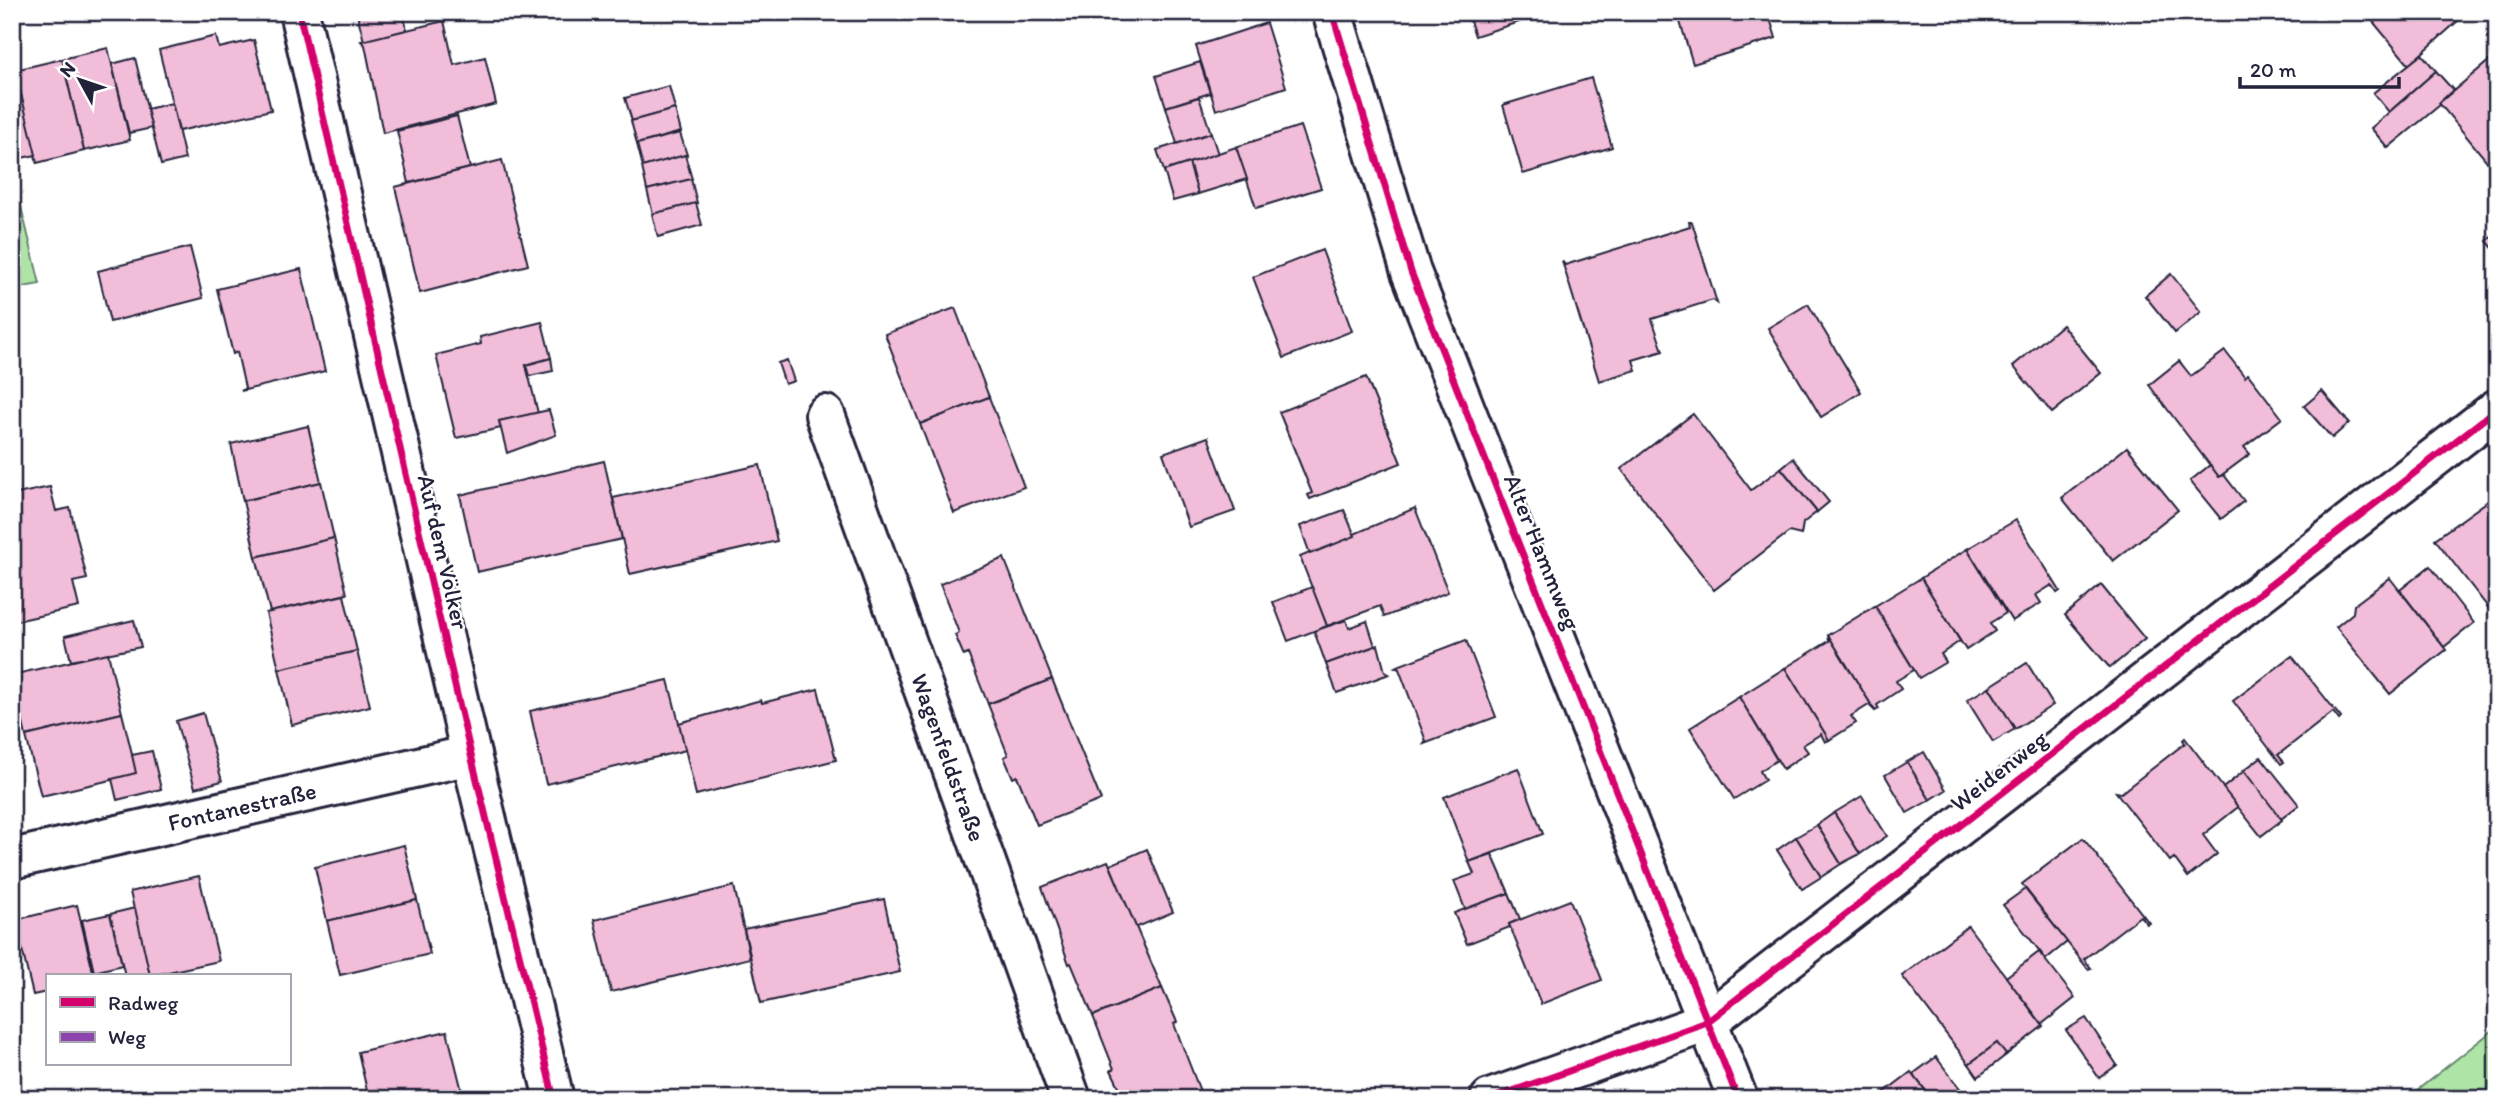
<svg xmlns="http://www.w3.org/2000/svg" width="2509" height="1111" viewBox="0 0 2509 1111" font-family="Itim,sans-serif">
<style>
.green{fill:#aee5a7;stroke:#688471;stroke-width:2}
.building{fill:#f2bdd8;stroke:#22223b;stroke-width:2}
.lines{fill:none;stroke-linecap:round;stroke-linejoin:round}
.minor-casing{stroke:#22223b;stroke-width:44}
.minor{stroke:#fff;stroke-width:38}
.quiet{stroke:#8e44ad;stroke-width:5;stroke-dasharray:10 5;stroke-linecap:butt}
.cycleway-casing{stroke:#fff;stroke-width:11}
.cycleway{stroke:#d6006c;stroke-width:7}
.labels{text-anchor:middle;stroke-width:5;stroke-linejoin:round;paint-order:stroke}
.street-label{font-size:24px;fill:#22223b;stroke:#fff}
</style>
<rect width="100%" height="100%" fill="#fff"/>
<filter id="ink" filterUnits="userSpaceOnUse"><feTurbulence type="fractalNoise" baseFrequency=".0143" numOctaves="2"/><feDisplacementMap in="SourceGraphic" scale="14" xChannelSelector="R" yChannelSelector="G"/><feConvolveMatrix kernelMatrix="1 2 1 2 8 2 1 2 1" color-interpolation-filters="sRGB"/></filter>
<g filter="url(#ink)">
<g class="green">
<polygon points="12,170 40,284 12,289"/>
<polygon points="2497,1027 2497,1099 2406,1099"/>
</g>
<g class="building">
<polygon points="364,12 403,12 407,30 364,41 357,14"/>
<polygon points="1467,12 1519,12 1522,21 1475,36"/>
<polygon points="1677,12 1768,12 1776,38 1693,64"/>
<polygon points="2365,12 2457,12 2461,18 2409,65"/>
<polygon points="444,21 454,65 485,57 496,104 383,133 365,45 361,41"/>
<polygon points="1266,23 1286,87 1216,110 1196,46"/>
<polygon points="216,36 219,48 254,40 271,110 179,131 159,50"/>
<polygon points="108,48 130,140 84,151 62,59"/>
<polygon points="2422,54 2436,71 2389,112 2373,93"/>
<polygon points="2496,55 2497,168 2494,170 2439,103"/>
<polygon points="135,58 152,128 129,133 112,64"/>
<polygon points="62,59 84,151 37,163 15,70"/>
<polygon points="1200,62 1210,93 1166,107 1156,76"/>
<polygon points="2436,71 2453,90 2439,103 2440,105 2388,148 2371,128"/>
<polygon points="1591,78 1612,147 1523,174 1503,105"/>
<polygon points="19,86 36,155 12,160 12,88"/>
<polygon points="669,86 675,109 632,121 625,98"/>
<polygon points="1199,97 1211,133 1177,144 1166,107"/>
<polygon points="172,103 185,159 161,165 147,109"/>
<polygon points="675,109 681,132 637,144 631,121"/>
<polygon points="457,116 470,168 409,183 397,131"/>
<polygon points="1300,126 1321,188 1256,208 1236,147"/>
<polygon points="680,133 687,155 643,167 637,144"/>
<polygon points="1211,133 1218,154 1164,171 1157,150"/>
<polygon points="1236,147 1247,179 1198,194 1189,163"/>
<polygon points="685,155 692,179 647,190 642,167"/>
<polygon points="502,160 528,265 420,293 395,187"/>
<polygon points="1189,163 1198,194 1173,201 1164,171"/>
<polygon points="691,179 697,203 653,214 647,190"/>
<polygon points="696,203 702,225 658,237 652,214"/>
<polygon points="1689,222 1692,222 1717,303 1713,300 1652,319 1663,351 1633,360 1636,370 1599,381 1562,261 1565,265 1690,226"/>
<polygon points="2497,232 2497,253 2487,241"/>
<polygon points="190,247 203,298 110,322 98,271"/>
<polygon points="1322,250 1352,331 1284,358 1253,277"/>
<polygon points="301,269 325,371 241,391 245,388 237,352 233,354 217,289"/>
<polygon points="2171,274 2201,312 2175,333 2145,296"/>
<polygon points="1808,304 1861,392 1821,417 1768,328"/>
<polygon points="955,308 989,397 920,424 885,334"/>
<polygon points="542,322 551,358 526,365 538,413 499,421 501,428 456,438 436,355 481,344 480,337"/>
<polygon points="2062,325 2101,373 2052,413 2013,366"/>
<polygon points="2225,351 2245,377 2248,374 2282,418 2244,447 2250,454 2219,477 2149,385 2179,361 2191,376"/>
<polygon points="551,358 553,371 529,376 526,365"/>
<polygon points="787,360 794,381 785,384 778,363"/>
<polygon points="1366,377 1401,463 1310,499 1308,495 1312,493 1279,412"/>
<polygon points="12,387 18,410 12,411"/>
<polygon points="2322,391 2349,423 2332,438 2304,406"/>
<polygon points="989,397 1024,487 954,513 920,424"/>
<polygon points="549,410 556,435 507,453 499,421"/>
<polygon points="1693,414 1751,490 1781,468 1817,512 1803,523 1801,535 1789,532 1714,590 1621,469"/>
<polygon points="308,426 321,482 243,501 231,444"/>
<polygon points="1208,437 1235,511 1189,527 1163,453"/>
<polygon points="2127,447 2178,510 2113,561 2062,498"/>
<polygon points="1793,458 1829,502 1817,512 1781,468"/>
<polygon points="604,461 622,539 477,572 460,495"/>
<polygon points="760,465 777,541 630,574 613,498"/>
<polygon points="2210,465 2219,477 2224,475 2244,501 2221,519 2190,481"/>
<polygon points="321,482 334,538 256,557 243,501"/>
<polygon points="50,487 56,511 70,508 87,579 73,582 79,607 12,622 12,495"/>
<polygon points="2492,498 2497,501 2497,619 2435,539"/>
<polygon points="1415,508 1448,592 1384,617 1380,606 1327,626 1300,557"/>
<polygon points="1344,510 1355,536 1310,554 1300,526"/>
<polygon points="2016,520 2060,591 2057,593 2052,585 2036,595 2041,603 2012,621 1967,549"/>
<polygon points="334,538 347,594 270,612 256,557"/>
<polygon points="1967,549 2006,613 1990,623 1995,631 1966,650 1921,578"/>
<polygon points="1004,558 1052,679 988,704 968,654 964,656 955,635 959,633 940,584"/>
<polygon points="2430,566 2474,623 2444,647 2400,590"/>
<polygon points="1921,578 1960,641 1941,654 1946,662 1919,678 1875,606"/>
<polygon points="2390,578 2446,650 2390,694 2336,627 2353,613 2354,605"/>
<polygon points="2101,585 2145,639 2110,668 2065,615"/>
<polygon points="1312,587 1327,626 1288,641 1273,602"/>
<polygon points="344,595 357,651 279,669 266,613"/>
<polygon points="1875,606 1914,670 1896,681 1901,689 1877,705 1879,709 1875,711 1828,635"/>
<polygon points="134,620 141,647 71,661 65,636"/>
<polygon points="1346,620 1349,628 1367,621 1375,646 1326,664 1314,631"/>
<polygon points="1828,635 1875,711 1869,705 1851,716 1856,723 1829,740 1785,668 1829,641"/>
<polygon points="1466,640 1496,717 1424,744 1426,741 1399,669 1395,667"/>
<polygon points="1378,645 1385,672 1389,674 1337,693 1326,664"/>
<polygon points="357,651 370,706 292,725 279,669"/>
<polygon points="108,653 122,713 26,736 12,675"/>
<polygon points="2292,656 2341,718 2339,720 2333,712 2278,755 2284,762 2281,764 2233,701"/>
<polygon points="2027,663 2053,705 2015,729 1989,687"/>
<polygon points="1785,668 1829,740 1825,742 1821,734 1803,745 1808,752 1783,769 1739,697"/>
<polygon points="1052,679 1101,800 1037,825 1017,776 1013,778 1004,757 1008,755 988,704"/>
<polygon points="668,680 686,750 546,784 530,711"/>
<polygon points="1989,687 2015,729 1993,742 1967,700"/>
<polygon points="818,689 836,760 696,795 679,723 761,700 762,703"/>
<polygon points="1739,697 1777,760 1760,771 1765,780 1734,799 1690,728"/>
<polygon points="122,713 137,774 41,796 26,736"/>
<polygon points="203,713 222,781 195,788 176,721"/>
<polygon points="2185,738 2238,807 2203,835 2217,854 2188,877 2174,858 2170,861 2116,792 2121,793 2185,743 2183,740"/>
<polygon points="152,751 161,789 117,800 112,779 136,773 132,755"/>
<polygon points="1924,752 1946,790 1930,800 1907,762"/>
<polygon points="2261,757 2299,805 2281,819 2243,771"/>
<polygon points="1907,762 1930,800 1907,813 1885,775"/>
<polygon points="1518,768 1543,834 1469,862 1444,797"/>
<polygon points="2244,771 2282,820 2261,836 2223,788"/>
<polygon points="1862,796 1887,836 1860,854 1834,813"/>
<polygon points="1834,813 1860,854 1841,864 1817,825"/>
<polygon points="1817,825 1841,864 1821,877 1796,837"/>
<polygon points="1796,837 1821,877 1802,889 1777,850"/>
<polygon points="2083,838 2149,923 2147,924 2140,916 2084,959 2091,968 2088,969 2022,884"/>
<polygon points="404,845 417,900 327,921 315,867"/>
<polygon points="1147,849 1173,912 1135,928 1110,865"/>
<polygon points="1492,854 1509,893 1465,909 1454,881 1474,874 1469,862"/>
<polygon points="1108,861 1162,988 1093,1016 1071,963 1069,964 1042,887"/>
<polygon points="199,876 219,961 150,976 130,892"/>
<polygon points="734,886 750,958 611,992 594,920"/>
<polygon points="2025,889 2067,942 2046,959 2003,905"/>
<polygon points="1509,893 1520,919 1509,924 1510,927 1467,944 1454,913"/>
<polygon points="884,899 900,972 761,1003 744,929"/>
<polygon points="417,900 430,954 340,975 327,921"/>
<polygon points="1570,900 1602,980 1541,1004 1509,924"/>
<polygon points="77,905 94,976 47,976 47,992 33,995 15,920"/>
<polygon points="135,908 150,976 125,976 110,914"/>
<polygon points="110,914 122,965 94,972 82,920"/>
<polygon points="1968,926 2043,1026 2006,1055 1997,1043 1969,1064 1902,976"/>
<polygon points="2039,952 2075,998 2042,1024 2006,977"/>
<polygon points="1162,988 1177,1022 1174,1024 1203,1099 1125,1099 1111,1070 1114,1069 1093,1016"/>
<polygon points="2086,1018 2117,1065 2099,1078 2066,1030"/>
<polygon points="447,1031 464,1099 369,1099 358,1052"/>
<polygon points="1997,1043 2006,1055 1978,1077 1969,1064"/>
<polygon points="1936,1057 1968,1099 1932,1099 1913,1074"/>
<polygon points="1911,1072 1932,1099 1879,1099 1878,1097"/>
</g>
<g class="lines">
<defs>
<g id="minor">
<polyline points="299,12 471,755 554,1099"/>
<polyline points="1332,12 1411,272 1738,1099"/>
<path id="s1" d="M825 415 1071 1099"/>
<path id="s2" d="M12 859 471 755"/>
<polyline points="1490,1099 1707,1022 2497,409"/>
</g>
</defs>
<use href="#minor" class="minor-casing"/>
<use href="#minor" class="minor"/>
<polyline class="quiet" points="12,1090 14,1099"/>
<defs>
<g id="cycleway">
<polyline points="299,12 471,755 554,1099"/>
<polyline points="1332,12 1411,272 1738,1099"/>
<polyline points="1490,1099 1707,1022 2497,409"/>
</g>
</defs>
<use href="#cycleway" class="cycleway-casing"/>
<use href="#cycleway" class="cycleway"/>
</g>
</g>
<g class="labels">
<g class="street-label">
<text transform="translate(443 552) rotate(77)" y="8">Auf dem Völker</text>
<text transform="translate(1542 552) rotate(68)" y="8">Alter Hammweg</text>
<text dy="8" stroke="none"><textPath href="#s1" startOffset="364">Wagenfeldstraße</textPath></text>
<text transform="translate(1999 771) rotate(-38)" y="8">Weidenweg</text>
<text dy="8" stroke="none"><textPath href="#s2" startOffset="236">Fontanestraße</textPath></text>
</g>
</g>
<rect width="2509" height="1111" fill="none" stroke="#fff" stroke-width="42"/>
<rect x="21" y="21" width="2467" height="1069" fill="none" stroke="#22223b" stroke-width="2.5" filter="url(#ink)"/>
<rect x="46" y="974" width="245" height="91" fill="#ffffff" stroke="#a7a7b1" stroke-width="2"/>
<rect x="60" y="997" width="35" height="10" fill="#d6006c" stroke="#a7a7b1" stroke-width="2"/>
<text x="108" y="1010" font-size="21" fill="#22223b">Radweg</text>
<rect x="60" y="1032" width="35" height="10" fill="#8e44ad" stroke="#a7a7b1" stroke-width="2"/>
<text x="108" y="1044" font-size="21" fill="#22223b">Weg</text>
<g transform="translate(80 80) rotate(310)" stroke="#ffffff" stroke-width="5" paint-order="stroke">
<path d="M0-5L12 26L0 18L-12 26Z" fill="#22223b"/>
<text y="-10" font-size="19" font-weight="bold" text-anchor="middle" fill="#22223b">N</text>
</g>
<path d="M2240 77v10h159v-10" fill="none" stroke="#22223b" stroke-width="3.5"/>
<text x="2250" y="77" font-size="21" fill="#22223b" stroke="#ffffff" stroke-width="5" paint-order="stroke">20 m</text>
</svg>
